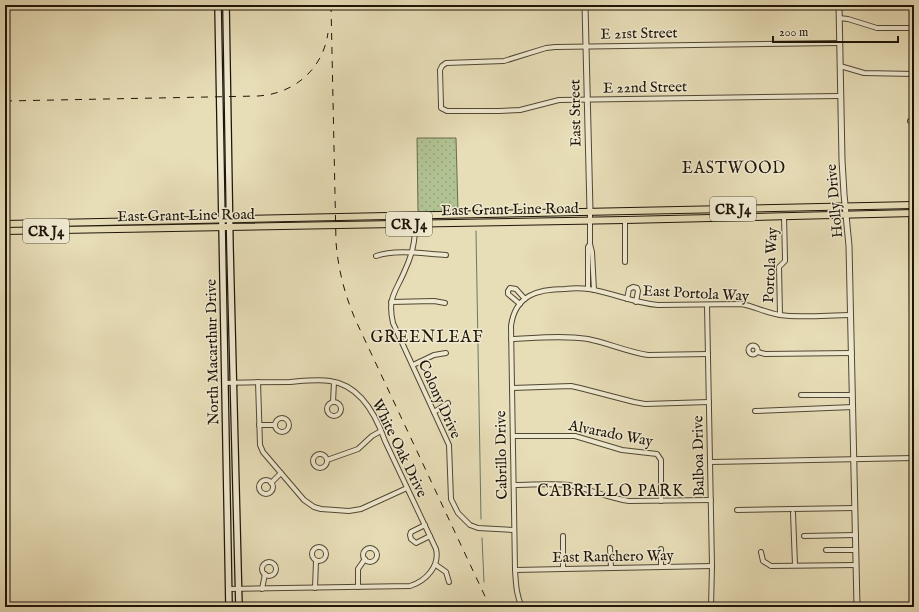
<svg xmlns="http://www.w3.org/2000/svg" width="919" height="612" viewBox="0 0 919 612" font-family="'IM FELL English',serif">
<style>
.grass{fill:url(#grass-dots);stroke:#686c4d}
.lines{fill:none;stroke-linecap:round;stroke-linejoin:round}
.stream{stroke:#677969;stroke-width:1}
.minor-casing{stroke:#504734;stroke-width:6}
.tertiary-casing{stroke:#504734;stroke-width:7}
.secondary-casing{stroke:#1e1508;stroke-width:8}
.primary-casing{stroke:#1e1508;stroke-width:8}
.minor{stroke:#efe9d0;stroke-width:4}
.tertiary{stroke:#efe9d0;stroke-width:5}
.secondary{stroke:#efe9d0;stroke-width:5.5}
.primary{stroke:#e7ddb7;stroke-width:6}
.rail{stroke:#1e1508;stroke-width:1;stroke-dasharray:7 7;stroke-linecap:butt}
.labels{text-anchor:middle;stroke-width:3;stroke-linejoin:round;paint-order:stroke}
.shield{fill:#efe9d0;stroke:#5d5544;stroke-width:1}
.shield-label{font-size:14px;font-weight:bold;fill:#1e1508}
.street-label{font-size:15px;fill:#1e1508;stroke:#efe9d0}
.neighbourhood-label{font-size:16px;letter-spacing:1px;fill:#1e1508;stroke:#efe9d0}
</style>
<defs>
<pattern id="grass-dots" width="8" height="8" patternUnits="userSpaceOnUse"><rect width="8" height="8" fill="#b1c292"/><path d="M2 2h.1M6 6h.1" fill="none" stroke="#98a67c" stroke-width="1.8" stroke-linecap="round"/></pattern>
</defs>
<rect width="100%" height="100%" fill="#e7ddb7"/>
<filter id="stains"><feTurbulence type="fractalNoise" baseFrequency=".005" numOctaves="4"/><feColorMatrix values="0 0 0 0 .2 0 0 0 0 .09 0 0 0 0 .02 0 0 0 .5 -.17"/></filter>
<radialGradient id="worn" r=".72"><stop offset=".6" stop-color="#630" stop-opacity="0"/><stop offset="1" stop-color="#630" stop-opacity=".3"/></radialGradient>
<polygon class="grass" points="417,138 456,138 458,212 419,212 418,210"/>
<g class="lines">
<g class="stream">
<polyline points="476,231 481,519"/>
<polyline points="482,538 484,582"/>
</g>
<defs>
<g id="minor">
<polyline points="839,18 848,19 877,28 914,28"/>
<polyline points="839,43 555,47 546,48 504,61 446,63 442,66 440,70 441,105 441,108 447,111 499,111 520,110 559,100 840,96"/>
<polyline points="840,66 864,73 914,74"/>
<polyline points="910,121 914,121"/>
<polyline points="911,205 912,321"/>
<path d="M414 216C417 235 413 253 405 270 396 292 387 297 393 323L449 445 451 499 458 513 470 525 478 528 514 530"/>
<polyline points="625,220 625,262"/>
<polyline points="590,244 592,252 594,290"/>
<path d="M376 256C397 249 424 254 446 255"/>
<polyline points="588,289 588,247 590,244 590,211"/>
<polyline points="627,299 629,289 633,287 637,288 638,291 636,302"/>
<polyline points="391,302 434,301 445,303"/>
<polyline points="520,304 508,294 508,291 510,288 516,289 525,299"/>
<polyline points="707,305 712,566 711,607"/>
<polyline points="780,315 779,267 785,261 785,258 784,216"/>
<path d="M511 339C536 338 563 335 588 339 608 343 628 352 648 355L708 354"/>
<circle cx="753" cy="350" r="4.5"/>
<polyline points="758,352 765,354 852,353"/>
<polyline points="413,365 434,355 446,353"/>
<polyline points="258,382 260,445 263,452 304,500 314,507 321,509 349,511 361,509 407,488"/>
<path d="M225 383C246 382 268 382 290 382 303 381 317 379 330 381 360 385 376 415 385 441L436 549C440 566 426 581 410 586L229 589"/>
<polyline points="512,388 571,386 580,388 634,402 645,404 709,402"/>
<polyline points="801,395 852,395"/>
<polyline points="333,402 334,382"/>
<circle cx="334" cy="409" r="7"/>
<polyline points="755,411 853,407"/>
<polyline points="434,412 448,403"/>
<circle cx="282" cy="425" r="7"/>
<polyline points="259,425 275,425"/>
<polyline points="513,436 575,436 622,450 657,454 661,460 661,501"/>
<circle cx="320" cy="461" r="7"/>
<polyline points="327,460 358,449 372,436 381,431"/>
<polyline points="710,462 914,458"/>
<circle cx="266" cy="487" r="7"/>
<polyline points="271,483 281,473"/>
<path d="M514 485C532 485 551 483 569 485 589 489 609 498 629 501L711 500"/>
<polyline points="737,510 855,508"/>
<polyline points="793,513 795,565"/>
<polyline points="425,525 411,532 410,535 411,539 416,543 430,536"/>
<polyline points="563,536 563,569"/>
<polyline points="804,536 856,535"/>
<circle cx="319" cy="554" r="7"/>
<polyline points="610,548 611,568"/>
<circle cx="370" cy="555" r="7"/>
<polyline points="826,550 856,550"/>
<polyline points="761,552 763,561 771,566 856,565"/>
<circle cx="269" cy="569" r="7"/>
<polyline points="436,565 446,572 449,582"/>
<polyline points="661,567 661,549"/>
<polyline points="515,570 712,566"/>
<polyline points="358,587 358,569 365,559"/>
<polyline points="315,588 316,561"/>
<polyline points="262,589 265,574"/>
<path d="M522 607C516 595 516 583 515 570L511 326C515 295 538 289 565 289 573 288 581 288 589 289 613 293 634 303 658 305L741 304C754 306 766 313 780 315 800 318 829 315 851 315"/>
</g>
<g id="tertiary">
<polyline points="585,5 590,211"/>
<polyline points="839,5 842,160 844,194 849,246 857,607"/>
</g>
<g id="secondary">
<polyline points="218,5 229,607"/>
<polyline points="226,5 230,248 239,607"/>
</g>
<g id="primary">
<polyline points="5,224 914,205"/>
<polyline points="5,231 625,220 914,213"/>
</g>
</defs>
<use href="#minor" class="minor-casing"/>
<use href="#tertiary" class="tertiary-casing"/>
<use href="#secondary" class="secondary-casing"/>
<use href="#primary" class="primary-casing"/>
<use href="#minor" class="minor"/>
<use href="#tertiary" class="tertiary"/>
<use href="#secondary" class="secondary"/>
<use href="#primary" class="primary"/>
<g class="rail">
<path d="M331 5 336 242C338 269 345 296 356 321L490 607"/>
<path d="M5 101 258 96C294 94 323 69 328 33"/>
</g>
</g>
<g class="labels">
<g class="shield">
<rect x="710" y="197" width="46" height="24" rx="3"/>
<rect x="386" y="212" width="46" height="24" rx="3"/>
<rect x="23" y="219" width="46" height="24" rx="3"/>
</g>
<g class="shield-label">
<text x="733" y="214">CR J4</text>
<text x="409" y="229">CR J4</text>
<text x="46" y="236">CR J4</text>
</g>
<g class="street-label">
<text transform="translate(639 33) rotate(-1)" y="5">E 21st Street</text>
<text transform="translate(645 87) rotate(-1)" y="5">E 22nd Street</text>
<text transform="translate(575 113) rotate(-91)" y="5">East Street</text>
<text transform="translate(834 201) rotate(-95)" y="5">Holly Drive</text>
<text transform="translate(510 209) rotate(-1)" y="5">East Grant Line Road</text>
<text transform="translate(186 215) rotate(-1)" y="5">East Grant Line Road</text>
<text transform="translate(770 265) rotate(-87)" y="5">Portola Way</text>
<text transform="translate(696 293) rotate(3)" y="5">East Portola Way</text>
<text transform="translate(212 352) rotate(-91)" y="5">North Macarthur Drive</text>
<text transform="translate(440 399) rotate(66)" y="5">Colony Drive</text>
<text transform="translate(611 433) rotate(11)" y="5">Alvarado Way</text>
<text transform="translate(400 448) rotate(64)" y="5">White Oak Drive</text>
<text transform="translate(501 455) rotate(-91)" y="5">Cabrillo Drive</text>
<text transform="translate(698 456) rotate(-91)" y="5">Balboa Drive</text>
<text transform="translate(613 556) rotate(-1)" y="5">East Ranchero Way</text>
</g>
<g class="neighbourhood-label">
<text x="734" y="173">EASTWOOD</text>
<text x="427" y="342">GREENLEAF</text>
<text x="611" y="496">CABRILLO PARK</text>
</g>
</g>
<rect width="919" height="612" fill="none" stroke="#e7ddb7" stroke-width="20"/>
<rect x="6" y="6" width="907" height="600" fill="none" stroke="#1e1508" stroke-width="2"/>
<rect x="10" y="10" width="899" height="592" fill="none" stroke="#1e1508"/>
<path d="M773 36v6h125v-6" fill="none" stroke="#1e1508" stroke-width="2"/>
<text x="779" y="36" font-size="12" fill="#1e1508" stroke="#efe9d0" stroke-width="3" paint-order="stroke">200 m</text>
<rect width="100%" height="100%" filter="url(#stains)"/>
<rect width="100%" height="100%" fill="url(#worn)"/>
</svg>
